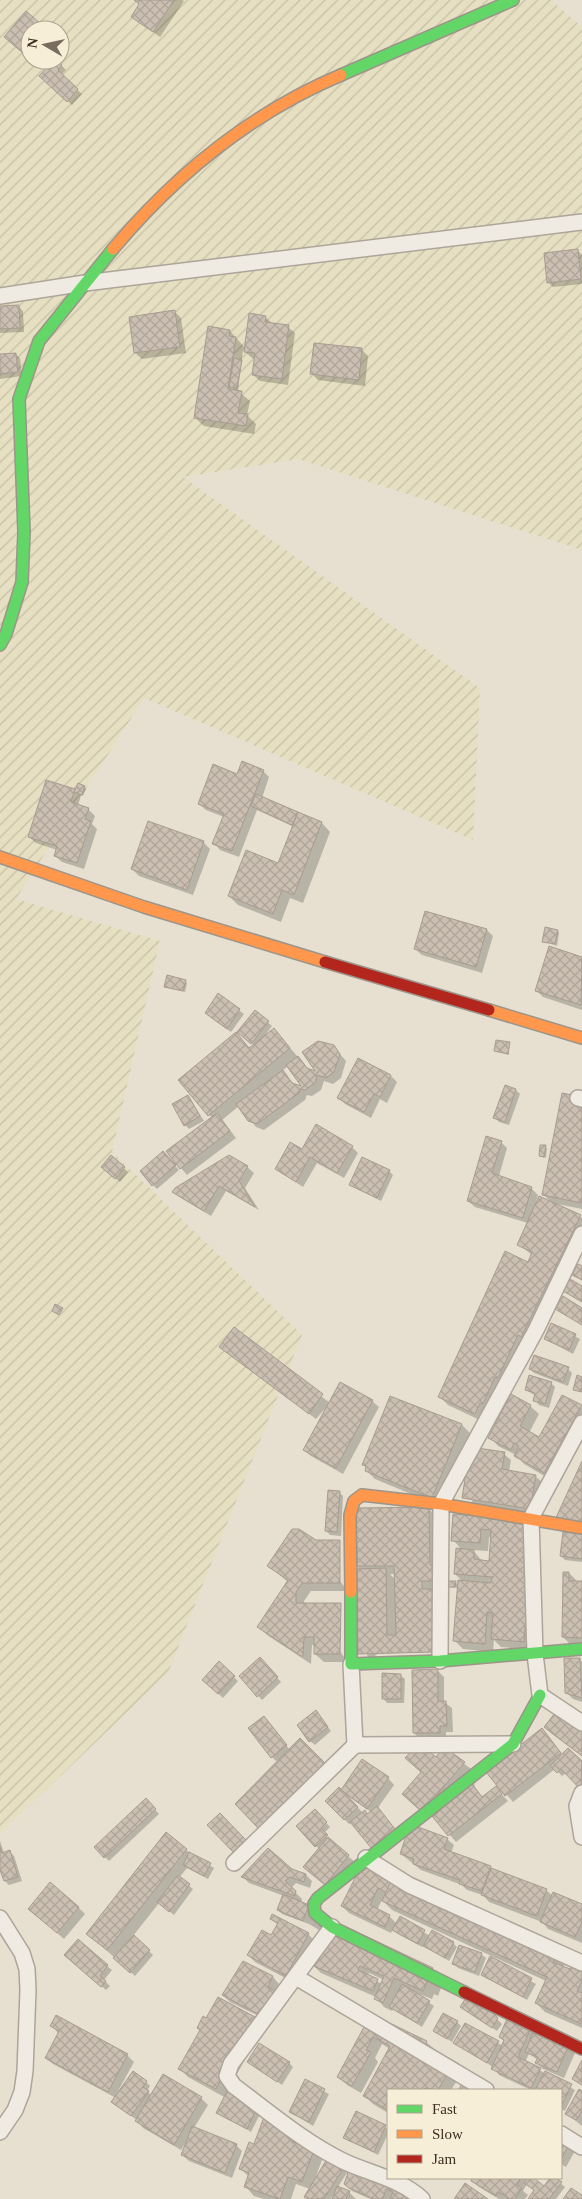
<svg xmlns="http://www.w3.org/2000/svg" width="582" height="2199" viewBox="0 0 582 2199" font-family="Georgia,serif">
<style>
.farmland{fill:url(#farmland-furrows);fill-rule:evenodd}
.shadow{fill:#0003;fill-rule:evenodd}
.building{fill:url(#building-cross-hatch);stroke:#a89c90}
.lines{fill:none;stroke-linecap:round;stroke-linejoin:round}
.street-casing{stroke:#ada599;stroke-width:18}
.fast-casing{stroke:#9c958a;stroke-width:14}
.slow-casing{stroke:#9c958a;stroke-width:14}
.jam-casing{stroke:#9c958a;stroke-width:14}
.street{stroke:#efebe3;stroke-width:15}
.fast{stroke:#63d668;stroke-width:11}
.slow{stroke:#ff974d;stroke-width:11}
.jam{stroke:#b3261e;stroke-width:11}
</style>
<defs>
<pattern id="farmland-furrows" width="10" height="10" patternUnits="userSpaceOnUse" patternTransform="scale(1.25)"><rect width="10" height="10" fill="#e6dfc2"/><path d="M-1 1l2-2M0 10L10 0M9 11l2-2" fill="none" stroke="#c6c0a6"/></pattern>
<pattern id="building-cross-hatch" width="8" height="8" patternUnits="userSpaceOnUse" patternTransform="scale(1.25)"><rect width="8" height="8" fill="#cbbfb2"/><path d="M0 0l8 8M0 8l8-8" fill="none" stroke="#afa499"/></pattern>
</defs>
<rect width="100%" height="100%" fill="#e7e0d1"/>
<path class="farmland" d="M0 0H551L582 27V550L298 459 183 477 480 688 473 840 144 698 16 899 160 941 112 1152 302 1335 168 1673 0 1834ZM30 30H60V60H30Z"/>
<g class="shadow">
<polygon points="182,0 184,1 160,37 132,17 140,5 136,0"/>
<polygon points="32,60 45,60 39,67"/>
<polygon points="56,60 66,70 61,75 82,94 72,105 41,76"/>
<polygon points="578,251 582,255 582,284 553,287 549,283"/>
<polygon points="0,307 19,307 23,311 24,332 0,333"/>
<polygon points="175,312 181,318 186,353 142,359 135,353"/>
<polygon points="265,317 272,323 288,327 295,333 288,385 260,381 253,375 255,359 252,358 243,350 238,391 250,401 247,415 256,424 254,434 204,426 195,418 230,331 245,348"/>
<polygon points="362,350 368,356 365,386 318,380 312,374"/>
<polygon points="15,354 20,358 22,376 0,379 0,356"/>
<polygon points="263,771 269,777 262,798 322,823 330,832 303,903 290,898 281,922 238,905 229,896 279,865 294,827 257,810 239,857 220,850 214,843 224,817 206,810 199,804 238,775"/>
<polygon points="85,787 86,789 83,796 81,795 78,806 88,809 95,816 92,824 97,829 84,869 62,862 55,856 57,850 36,843 29,837 74,790"/>
<polygon points="203,842 210,849 193,895 139,876 132,869"/>
<polygon points="426,912 487,930 493,936 482,973 422,955 415,949"/>
<polygon points="558,931 559,933 557,946 544,941"/>
<polygon points="550,947 582,958 582,1010 543,997 536,990"/>
<polygon points="185,981 187,983 185,992 165,986"/>
<polygon points="218,995 244,1014 231,1032 210,1017"/>
<path d="M255 1012 272 1026 266 1034 274 1029 309 1070 318 1073 333 1046 346 1061 341 1078 333 1084 324 1081 321 1090 312 1096 307 1095 305 1100 264 1130 256 1127 239 1106 222 1120 236 1138 187 1175 181 1168 212 1118 180 1080 236 1034 250 1049 254 1045 243 1036ZM288 1066 305 1088 294 1084 282 1071Z"/>
<polygon points="509,1043 509,1055 496,1051"/>
<polygon points="391,1076 397,1082 387,1103 380,1099 371,1118 345,1104 339,1098"/>
<polygon points="516,1090 520,1094 509,1125 499,1122 495,1118"/>
<polygon points="188,1096 204,1121 189,1129 185,1125"/>
<polygon points="582,1098 582,1209 557,1204 582,1218 582,1238 484,1422 448,1405 439,1396 532,1255 518,1244 528,1223 475,1207 468,1201 501,1142 507,1148 499,1176 531,1188 538,1195 535,1204 551,1202 544,1195"/>
<polygon points="352,1147 358,1153 344,1178 317,1163 303,1187 276,1169 302,1151"/>
<polygon points="545,1147 547,1148 546,1158 540,1156"/>
<polygon points="111,1157 128,1172 120,1182 106,1171"/>
<polygon points="167,1157 179,1170 157,1189 153,1185"/>
<polygon points="247,1167 254,1173 245,1188 259,1210 226,1191 211,1216 181,1198 174,1192"/>
<polygon points="389,1171 393,1175 381,1201 350,1185"/>
<polygon points="552,1324 580,1339 573,1354 545,1339"/>
<polygon points="234,1329 330,1403 372,1401 379,1407 343,1474 311,1456 304,1450 329,1404 316,1419 228,1353"/>
<polygon points="530,1369 568,1369 572,1373 568,1386 534,1373"/>
<polygon points="551,1383 555,1387 549,1408 539,1405 535,1400 536,1396 526,1390"/>
<polygon points="530,1406 539,1414 529,1433 540,1438 582,1407 582,1428 553,1481 524,1464 516,1455 498,1446 490,1437"/>
<polygon points="462,1425 470,1433 440,1506 375,1479 366,1470 367,1468 364,1464"/>
<polygon points="504,1454 511,1460 509,1471 535,1476 542,1482 536,1515 470,1504"/>
<polygon points="339,1492 343,1496 341,1536 330,1535 326,1531"/>
<path d="M428 1508 437 1517 441 1589H432L442 1599 368 1662 358 1566ZM390 1574H396V1580Z"/>
<path d="M454 1516 526 1522 532 1650 501 1647 494 1640 493 1652 463 1649 454 1640 458 1588 448 1587 455 1582 459 1586 463 1582 455 1574 462 1550 453 1540ZM489 1537H492L490 1562 482 1561 473 1550 488 1551Z"/>
<polygon points="298,1530 348,1591 311,1591 304,1601 304,1604 348,1662 324,1662 315,1654 315,1645 312,1645 311,1664 267,1635 259,1626 288,1582 269,1566"/>
<polygon points="582,1536 582,1562 565,1560 561,1556"/>
<polygon points="569,1573 578,1582 582,1583 582,1646 572,1646 563,1637"/>
<polygon points="259,1658 281,1682 262,1700 240,1676"/>
<polygon points="579,1659 582,1662 582,1702 573,1699 567,1693"/>
<polygon points="219,1663 238,1681 223,1698 204,1680"/>
<polygon points="437,1670 444,1677 444,1702 452,1708 453,1732 446,1732 446,1739 420,1739 414,1733"/>
<polygon points="400,1675 405,1679 404,1703 387,1703 383,1698"/>
<polygon points="320,1716 331,1731 315,1745 310,1741"/>
<polygon points="268,1722 290,1750 300,1740 330,1770 266,1834 283,1758 276,1761 272,1757"/>
<polygon points="545,1727 582,1728 582,1756 552,1734"/>
<polygon points="542,1730 563,1755 568,1749 582,1763 582,1789 566,1773 562,1776 555,1769 513,1802 488,1772"/>
<polygon points="444,1748 471,1769 475,1787 483,1798 496,1788 508,1801 456,1842 432,1814"/>
<path d="M388 1778 394 1785 377 1809 381 1812 349 1824 327 1801 341 1791ZM345 1794 371 1812 368 1815 363 1813Z"/>
<polygon points="146,1800 159,1814 109,1861 96,1848"/>
<polygon points="315,1811 330,1827 324,1833 330,1841 355,1862 332,1890 319,1849 298,1827"/>
<polygon points="220,1815 249,1845 238,1856 209,1825"/>
<polygon points="447,1839 454,1845 451,1853 546,1890 553,1896 582,1905 582,1943 548,1929 542,1922 489,1902 483,1895 467,1890 462,1885 421,1870 401,1854"/>
<polygon points="0,1841 4,1853 10,1852 14,1856 22,1881 9,1885 5,1881 0,1866"/>
<polygon points="186,1850 214,1868 208,1879 187,1868 179,1878 193,1889 174,1915 159,1903 133,1936 153,1955 135,1976 87,1933"/>
<polygon points="367,1858 568,1955 563,1967 570,1971 582,1962 582,2028 545,2012 536,2003 546,1981 392,1910 382,1900 377,1910 389,1916 397,1924 400,1918 430,1936 453,1943 457,1947 449,1961 424,1945 422,1947 398,1934 393,1929 391,1933 349,1913 342,1906"/>
<path d="M292 1870 306 1875 312 1881 310 1888 296 1883 291 1888 302 1899 301 1903 441 1988 438 1996 434 1994 432 1999 411 1991 434 2006 422 2027 393 2009 392 2011 384 2007 376 1997 321 1973 312 1964 333 1927 319 1930 309 1924 282 1914 278 1910 284 1896 249 1883 243 1877ZM369 1973 384 1980 382 1984 367 1976Z"/>
<polygon points="78,1907 85,1914 64,1939 36,1915"/>
<polygon points="271,1919 308,1934 314,1940 293,1982 255,1962 248,1955 272,1937 278,1925"/>
<polygon points="481,1954 486,1958 479,1976 458,1968 454,1964"/>
<polygon points="491,1958 536,1984 527,2000 482,1974"/>
<polygon points="70,1959 107,1966 112,1970 104,1980 110,1986 106,1990"/>
<polygon points="243,1963 273,1977 279,1984 275,1992 269,2021 230,2002 223,1995"/>
<polygon points="461,2007 497,2019 502,2024 497,2031"/>
<polygon points="510,2014 578,2046 564,2078 543,2069 537,2063 538,2060 529,2054 525,2062 575,2090 565,2111 561,2109 561,2090 531,2090 499,2075 493,2067 455,2043 466,2025 503,2046 505,2042 500,2037"/>
<polygon points="57,2017 127,2055 134,2062 117,2093 119,2094 146,2082 150,2086 147,2091 152,2096 201,2098 208,2105 194,2128 236,2145 242,2151 232,2178 189,2161 183,2155 187,2140 181,2150 143,2128 137,2120 117,2106 116,2098 53,2064 46,2058 58,2033 52,2026"/>
<polygon points="254,2018 263,2027 227,2092 261,2112 251,2132 218,2113 226,2098 188,2077 180,2069 207,2019"/>
<polygon points="457,2022 461,2026 452,2042 434,2031"/>
<polygon points="368,2023 426,2042 484,2090 460,2090 464,2082 458,2079 451,2090 388,2090 388,2113 373,2104 365,2096 390,2049 382,2044 375,2058 378,2062 361,2093 347,2085 338,2077"/>
<polygon points="248,2062 289,2063 293,2067 282,2085"/>
<polygon points="305,2081 329,2094 313,2126 290,2112"/>
<polygon points="582,2092 582,2126 567,2114"/>
<polygon points="356,2112 388,2129 388,2134 378,2155 344,2137"/>
<polygon points="265,2119 313,2151 322,2160 315,2179 331,2156 431,2199 370,2199 352,2191 345,2184 348,2171 338,2187 349,2192 356,2199 334,2199 334,2193 331,2199 307,2199 310,2189 296,2184 291,2199 264,2199 254,2196 246,2187 249,2177 241,2169 254,2146"/>
<polygon points="561,2128 580,2142 566,2167 561,2164"/>
<polygon points="474,2178 532,2178 544,2187 554,2178 565,2187 556,2199 529,2199 535,2191 527,2184 523,2191 528,2195 525,2199 499,2199 479,2187 472,2181"/>
</g>
<g class="building">
<polygon points="174,0 153,32 131,17 139,4 134,0"/>
<polygon points="26,11 48,30 30,30 30,59 4,37"/>
<polygon points="54,60 62,65 58,70 78,89 67,102 39,76"/>
<polygon points="578,249 581,279 547,283 544,253"/>
<polygon points="19,305 20,328 0,329 0,306"/>
<polygon points="175,310 180,347 134,353 129,317"/>
<polygon points="249,313 266,316 265,322 289,325 282,379 252,375 255,353 244,352"/>
<polygon points="208,326 230,330 229,336 236,337 228,389 242,391 238,413 248,414 246,426 194,418"/>
<polygon points="314,343 362,348 359,380 310,374"/>
<polygon points="16,353 18,372 0,374 0,354"/>
<polygon points="234,358 242,360 237,388 229,387"/>
<polygon points="242,761 264,770 232,851 212,844 224,814 198,804 213,764 237,774"/>
<polygon points="46,780 75,789 71,802 89,808 85,819 91,821 77,863 54,856 57,846 28,837"/>
<polygon points="78,783 85,786 82,795 74,792"/>
<polygon points="256,794 298,812 292,825 251,806"/>
<polygon points="298,812 322,822 294,895 282,890 273,914 228,896 246,850 278,863"/>
<polygon points="148,821 204,841 187,890 131,869"/>
<polygon points="425,911 487,929 476,967 414,949"/>
<polygon points="545,927 558,930 555,944 542,942"/>
<polygon points="549,946 582,957 581,1005 535,991"/>
<polygon points="167,975 186,980 183,991 164,987"/>
<polygon points="218,993 240,1009 227,1029 205,1013"/>
<polygon points="255,1010 269,1021 251,1044 237,1032"/>
<polygon points="274,1028 290,1048 208,1116 178,1080 236,1032 249,1048"/>
<polygon points="496,1040 510,1042 508,1054 494,1051"/>
<polygon points="318,1041 334,1045 340,1054 334,1072 326,1078 317,1075 315,1083 305,1090 300,1089 299,1093 257,1124 248,1121 236,1104 283,1070 292,1083 301,1086 286,1065 298,1056 307,1068 315,1071 302,1052"/>
<polygon points="358,1058 391,1075 380,1097 374,1094 364,1112 337,1098"/>
<polygon points="505,1085 516,1089 505,1122 493,1118"/>
<polygon points="562,1093 582,1097 582,1203 542,1195"/>
<polygon points="188,1095 200,1116 184,1126 172,1104"/>
<polygon points="217,1113 230,1131 180,1169 166,1151"/>
<polygon points="316,1124 353,1146 337,1173 310,1157 296,1182 275,1169 290,1142 302,1149"/>
<polygon points="486,1136 502,1141 492,1173 532,1187 523,1218 467,1201"/>
<polygon points="540,1145 546,1145 544,1157 539,1156"/>
<polygon points="163,1151 176,1165 152,1186 140,1171"/>
<polygon points="111,1155 125,1167 115,1179 101,1167"/>
<polygon points="229,1155 248,1166 239,1181 255,1207 219,1186 204,1211 172,1192 175,1188"/>
<polygon points="362,1157 390,1170 377,1198 349,1185"/>
<polygon points="539,1196 581,1215 521,1337 518,1335 498,1378 495,1377 483,1404 480,1403 475,1414 438,1397 505,1251 528,1262 532,1252 517,1245"/>
<polygon points="578,1264 582,1266 582,1280 572,1275"/>
<polygon points="570,1279 582,1286 582,1302 563,1291"/>
<polygon points="563,1296 582,1308 582,1325 555,1309"/>
<polygon points="55,1304 63,1308 59,1315 52,1311"/>
<polygon points="551,1323 576,1334 569,1350 544,1339"/>
<polygon points="234,1327 323,1394 309,1414 219,1347"/>
<polygon points="534,1355 569,1367 563,1382 529,1369"/>
<polygon points="529,1375 552,1382 545,1404 533,1401 535,1393 525,1390"/>
<polygon points="577,1375 582,1377 582,1392 573,1390"/>
<polygon points="340,1382 373,1400 336,1468 303,1450"/>
<polygon points="511,1394 531,1405 520,1426 539,1437 562,1395 582,1405 544,1473 514,1456 519,1446 514,1443 511,1450 488,1438"/>
<polygon points="390,1396 462,1424 432,1498 365,1471 366,1466 362,1465"/>
<polygon points="470,1447 505,1452 502,1469 536,1475 530,1509 462,1498"/>
<polygon points="582,1461 582,1526 554,1522"/>
<polygon points="328,1490 340,1491 337,1532 325,1531"/>
<polygon points="429,1507 430,1565 432,1565 433,1581 422,1581 422,1589 433,1589 435,1652 358,1654 356,1569 386,1568 387,1635 396,1635 394,1566 357,1566 356,1508"/>
<polygon points="453,1514 526,1520 523,1558 530,1559 524,1642 491,1639 493,1613 487,1612 485,1644 453,1641 458,1580 491,1583 492,1577 454,1574 456,1548 474,1550 474,1559 489,1561 491,1530 481,1529 480,1543 451,1541"/>
<polygon points="292,1529 299,1529 316,1540 340,1540 340,1583 302,1583 296,1592 296,1603 341,1603 340,1654 314,1654 314,1637 304,1637 303,1656 301,1656 257,1627 288,1580 267,1566"/>
<polygon points="563,1532 582,1534 582,1559 560,1556"/>
<polygon points="563,1572 569,1572 569,1581 582,1581 582,1638 562,1637"/>
<polygon points="447,1581 456,1581 455,1587 447,1587"/>
<polygon points="260,1657 278,1677 257,1697 239,1676"/>
<polygon points="564,1658 580,1658 582,1698 565,1693"/>
<polygon points="219,1661 235,1676 218,1694 202,1680"/>
<polygon points="438,1669 438,1701 446,1701 447,1726 440,1726 440,1733 413,1733 412,1670"/>
<polygon points="382,1673 401,1674 401,1699 382,1699"/>
<polygon points="558,1709 582,1727 582,1756 544,1727"/>
<polygon points="316,1710 328,1727 309,1742 297,1725"/>
<polygon points="264,1716 287,1745 271,1758 248,1728"/>
<polygon points="542,1728 561,1753 505,1796 486,1772"/>
<polygon points="300,1738 325,1763 259,1829 235,1804"/>
<polygon points="419,1743 436,1757 444,1747 465,1762 422,1812 402,1794 421,1772 405,1758"/>
<polygon points="568,1748 582,1761 581,1790 561,1769 557,1773 550,1766"/>
<polygon points="362,1759 389,1777 367,1809 341,1790"/>
<polygon points="468,1779 482,1797 496,1786 502,1794 448,1836 428,1811"/>
<polygon points="339,1787 358,1807 344,1820 325,1801"/>
<polygon points="146,1798 156,1809 104,1858 94,1847"/>
<polygon points="377,1806 395,1829 372,1849 350,1822 365,1810 367,1814"/>
<polygon points="315,1809 327,1822 321,1828 328,1835 315,1847 296,1826"/>
<polygon points="220,1813 246,1840 233,1852 207,1825"/>
<polygon points="410,1824 448,1838 444,1849 491,1866 482,1891 459,1884 460,1880 413,1864 414,1859 400,1854"/>
<polygon points="166,1832 187,1849 107,1950 86,1934"/>
<polygon points="328,1837 349,1855 325,1885 303,1867"/>
<polygon points="0,1847 2,1853 10,1850 18,1877 4,1881 0,1870"/>
<polygon points="268,1848 292,1869 306,1874 304,1882 290,1877 285,1881 296,1891 295,1896 241,1877"/>
<polygon points="189,1852 211,1863 204,1876 183,1865"/>
<polygon points="366,1856 397,1871 387,1893 378,1888 370,1905 390,1915 385,1927 341,1906"/>
<polygon points="491,1868 547,1889 537,1916 481,1895"/>
<polygon points="394,1874 561,1946 553,1962 570,1969 575,1957 582,1961 582,1981 577,1991 582,1993 582,2024 535,2003 547,1977 382,1901"/>
<polygon points="178,1875 190,1884 169,1912 157,1902"/>
<polygon points="50,1882 79,1907 57,1933 28,1909"/>
<polygon points="553,1892 582,1904 582,1922 575,1937 540,1922"/>
<polygon points="283,1894 309,1905 303,1921 277,1910"/>
<polygon points="272,1914 309,1933 286,1976 247,1955 262,1930 271,1935 278,1923 270,1919"/>
<polygon points="400,1916 425,1930 418,1944 392,1930"/>
<polygon points="334,1921 433,1968 423,1991 394,1978 383,2003 374,1999 384,1976 360,1966 358,1970 378,1979 373,1991 311,1965"/>
<polygon points="432,1930 454,1942 445,1958 423,1946"/>
<polygon points="134,1935 150,1950 130,1973 113,1958"/>
<polygon points="78,1939 108,1965 100,1976 106,1981 101,1987 64,1955"/>
<polygon points="459,1945 482,1953 475,1972 452,1964"/>
<polygon points="490,1956 532,1978 523,1997 481,1975"/>
<polygon points="243,1961 273,1976 268,1987 275,1991 262,2016 222,1995"/>
<polygon points="402,1984 430,2001 417,2023 389,2007"/>
<polygon points="471,1990 498,2018 492,2028 460,2007"/>
<polygon points="218,1997 255,2017 216,2089 178,2069 200,2030 197,2028 203,2016 206,2018"/>
<polygon points="510,2012 533,2023 518,2057 541,2068 531,2088 491,2069 504,2040 499,2037"/>
<polygon points="443,2013 458,2021 447,2039 433,2031"/>
<polygon points="371,2014 427,2041 425,2045 459,2064 454,2074 449,2071 438,2090 425,2088 424,2090 388,2090 388,2110 363,2096 390,2046 373,2037 366,2050 371,2052 352,2086 337,2077"/>
<polygon points="56,2015 128,2054 108,2092 45,2058 59,2031 50,2026"/>
<polygon points="465,2023 499,2041 487,2063 453,2043"/>
<polygon points="537,2023 572,2038 557,2072 535,2063 538,2057 525,2052"/>
<polygon points="259,2043 290,2062 277,2082 247,2062"/>
<polygon points="582,2060 582,2085 572,2079"/>
<polygon points="133,2071 147,2081 143,2087 149,2091 131,2116 111,2102"/>
<polygon points="545,2071 572,2084 561,2107 561,2090 535,2090"/>
<polygon points="163,2074 202,2097 174,2145 135,2121"/>
<polygon points="305,2079 325,2089 309,2122 289,2112"/>
<polygon points="463,2080 481,2090 459,2090"/>
<polygon points="579,2089 582,2091 582,2111 576,2120 565,2114"/>
<polygon points="227,2091 258,2106 247,2129 216,2113"/>
<polygon points="356,2111 386,2125 374,2152 343,2138"/>
<polygon points="264,2117 298,2129 293,2142 314,2150 302,2182 288,2177 280,2199 244,2187 249,2173 239,2169 249,2142 254,2144"/>
<polygon points="192,2126 237,2144 225,2173 181,2155"/>
<polygon points="561,2126 575,2134 561,2159"/>
<polygon points="330,2154 346,2164 324,2199 307,2199 304,2197"/>
<polygon points="352,2161 357,2174 361,2177 365,2167 418,2187 430,2196 429,2199 390,2199 393,2192 386,2189 383,2199 374,2199 349,2188 344,2184"/>
<polygon points="472,2178 521,2178 517,2185 522,2188 515,2199 507,2199 508,2197 498,2192 496,2196 471,2181"/>
<polygon points="528,2178 534,2178 544,2186 550,2178 556,2178 562,2182 549,2199 528,2199 534,2190 524,2183"/>
<polygon points="465,2183 488,2199 454,2199"/>
<polygon points="337,2186 350,2191 346,2199 332,2199"/>
<polygon points="571,2188 582,2195 582,2199 563,2199"/>
</g>
<g class="lines">
<defs>
<g id="street">
<polyline points="0,296 85,283 582,222"/>
<polyline points="578,1098 582,1099"/>
<polyline points="582,1423 531,1518 535,1654 540,1695 582,1723"/>
<polyline points="440,1661 441,1504 536,1330 582,1234"/>
<polyline points="351,1664 355,1745 513,1744"/>
<polyline points="582,1793 577,1806 582,1837"/>
<polyline points="366,1858 409,1885 582,1963"/>
<polyline points="234,1863 355,1745"/>
<polyline points="0,1918 22,1953 27,1969 28,1990 25,2071 22,2092 15,2110 0,2132"/>
<path d="M332 1927 231 2064 227 2076 234 2086C269 2112 304 2142 343 2161 368 2173 401 2179 422 2199"/>
<polyline points="296,1977 486,2090"/>
<polyline points="561,2134 582,2147"/>
</g>
<g id="fast">
<polyline points="341,75 513,0"/>
<polyline points="0,645 6,634 22,582 24,532 19,399 39,341 113,249"/>
<polyline points="351,1592 351,1664 440,1661 582,1649"/>
<polyline points="464,1992 332,1927 315,1913 314,1904 318,1898 513,1744 540,1695"/>
</g>
<g id="slow">
<path d="M113 249C176 174 251 113 341 75"/>
<polyline points="0,857 144,907 325,962"/>
<polyline points="489,1010 582,1038"/>
<polyline points="351,1592 350,1515 354,1501 362,1495 441,1504 582,1528"/>
</g>
<g id="jam">
<polyline points="325,962 489,1010"/>
<polyline points="464,1992 582,2049"/>
</g>
</defs>
<use href="#street" class="street-casing"/>
<use href="#fast" class="fast-casing"/>
<use href="#slow" class="slow-casing"/>
<use href="#jam" class="jam-casing"/>
<use href="#street" class="street"/>
<use href="#fast" class="fast"/>
<use href="#slow" class="slow"/>
<use href="#jam" class="jam"/>
</g>
<rect x="387" y="2089" width="175" height="90" fill="#f7eed8" stroke="#ada18e"/>
<rect x="397" y="2105" width="25" height="8" fill="#63d668" stroke="#ada18e"/>
<text x="432" y="2114" font-size="15" fill="#3d2e20">Fast</text>
<rect x="397" y="2130" width="25" height="8" fill="#ff974d" stroke="#ada18e"/>
<text x="432" y="2139" font-size="15" fill="#3d2e20">Slow</text>
<rect x="397" y="2155" width="25" height="8" fill="#b3261e" stroke="#ada18e"/>
<text x="432" y="2164" font-size="15" fill="#3d2e20">Jam</text>
<g transform="translate(45 45) rotate(279)"><circle r="24" fill="#f7eed8" stroke="#ada18e"/>
<path d="M0-4L9 19L0 12L-9 19Z" fill="#786c5e"/>
<text y="-8" font-size="14" font-weight="bold" text-anchor="middle" fill="#3d2e20">N</text>
</g>
</svg>
